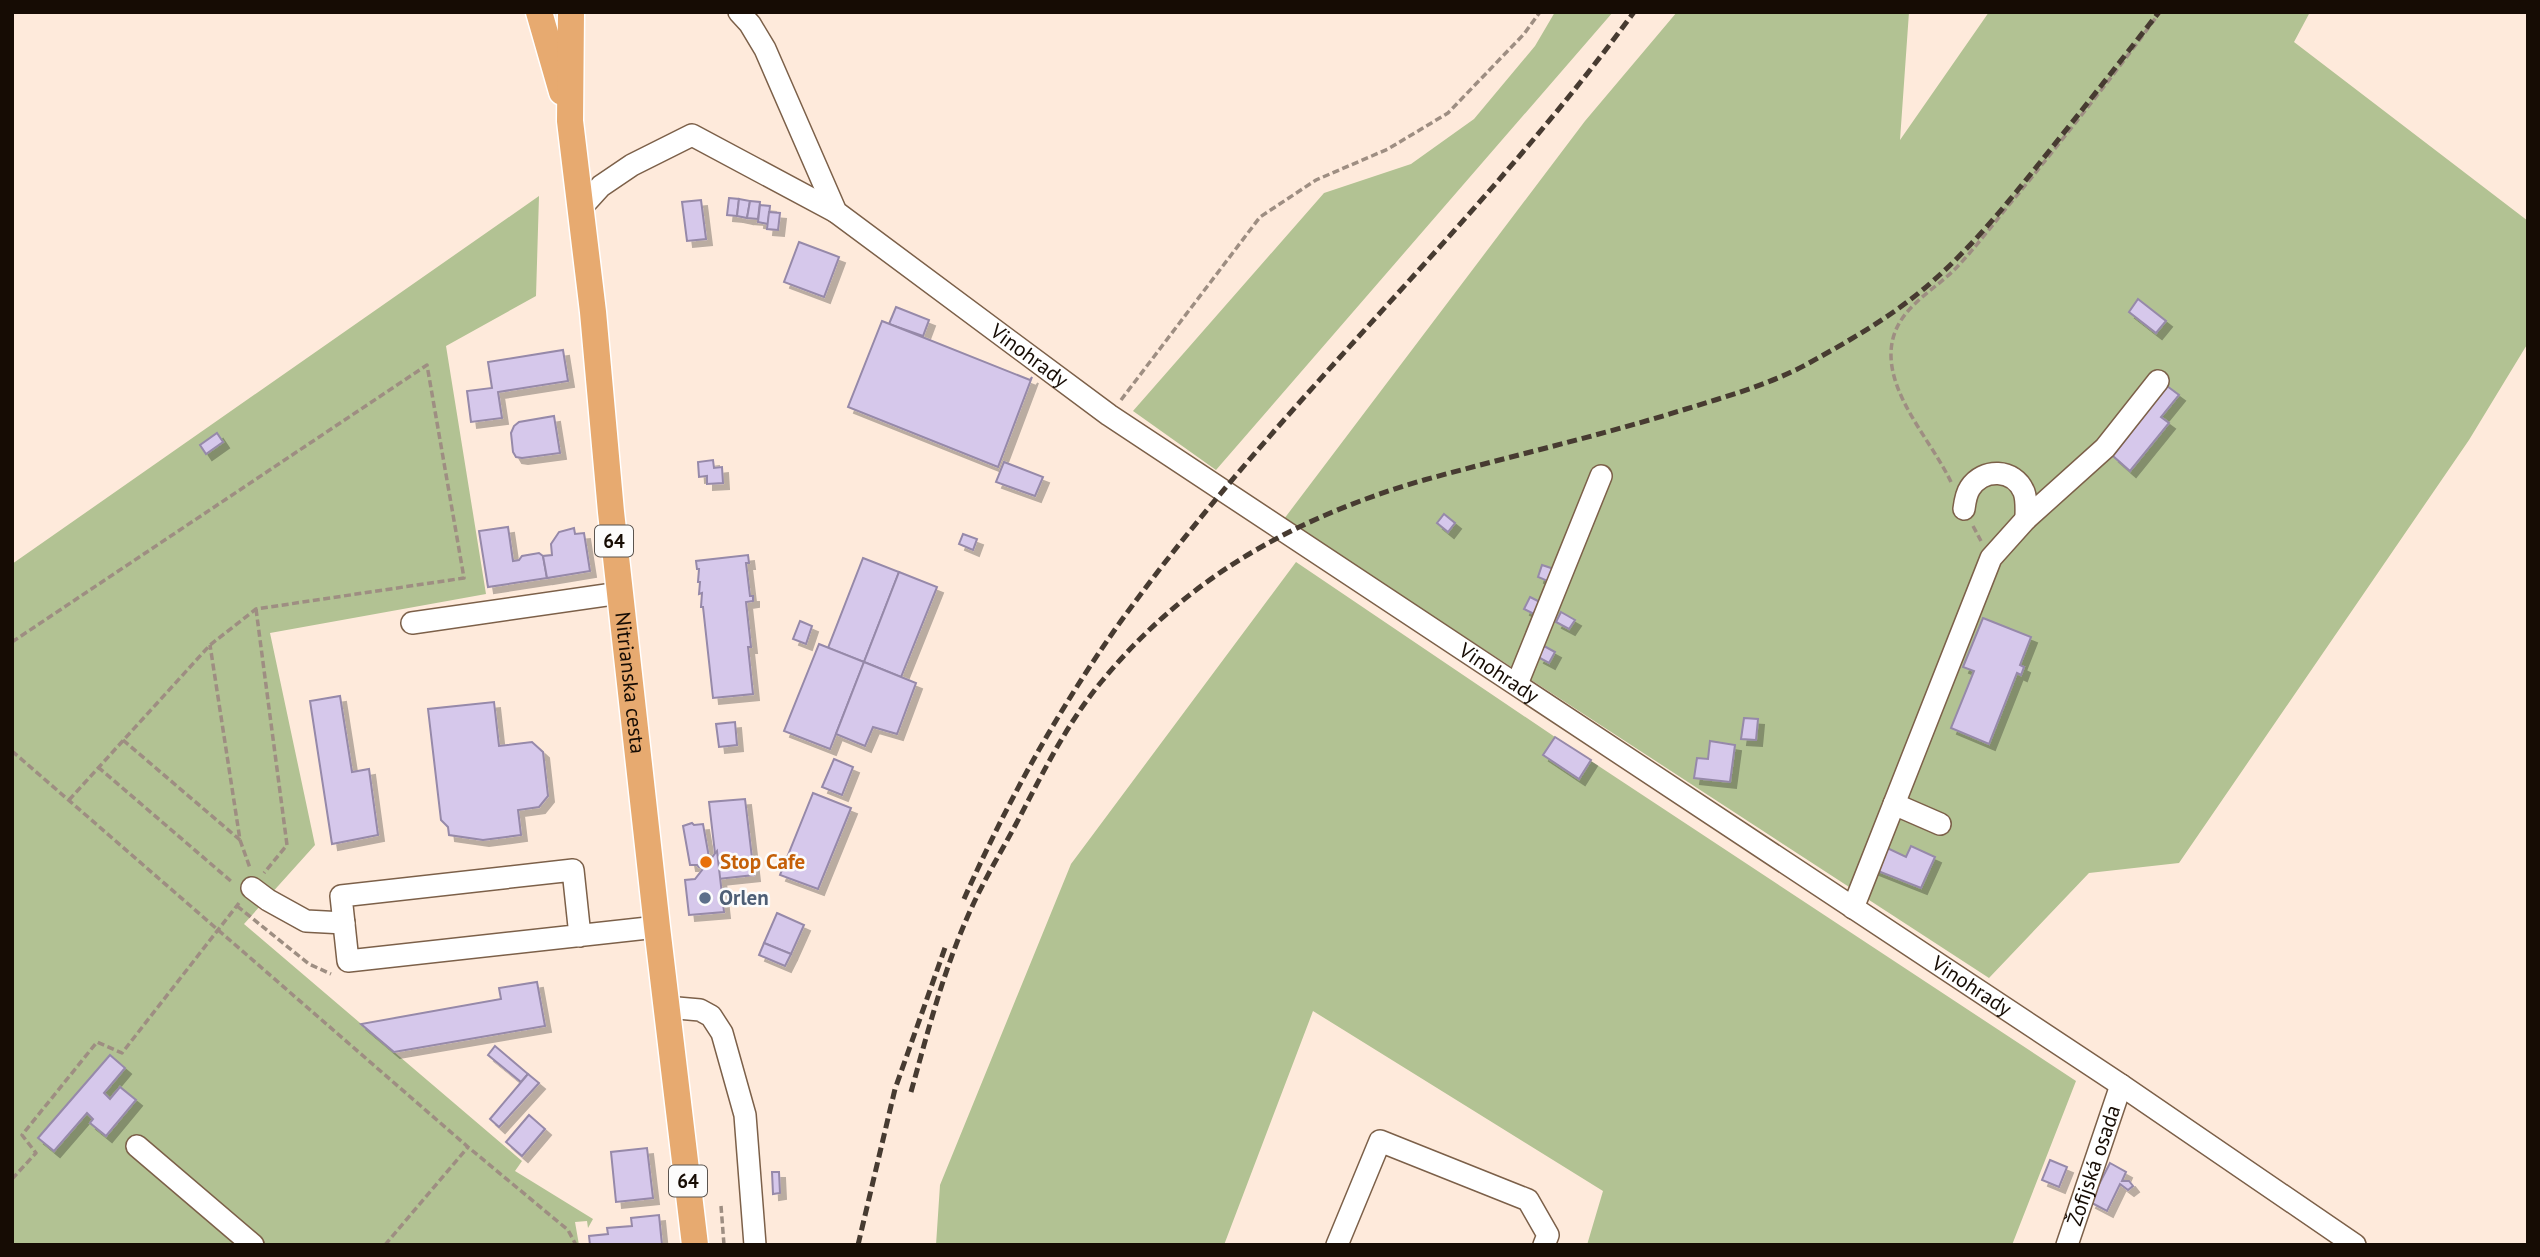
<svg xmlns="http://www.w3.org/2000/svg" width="2540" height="1257" viewBox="0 0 2540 1257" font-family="'PT Sans',sans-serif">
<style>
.green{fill:#b2c293}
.building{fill:#d6c8eb;stroke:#9689a9;stroke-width:2;filter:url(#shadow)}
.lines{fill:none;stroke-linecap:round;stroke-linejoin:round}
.minor-casing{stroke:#7c6049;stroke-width:24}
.major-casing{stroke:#fff;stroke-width:29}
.path{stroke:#9e8e82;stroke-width:3.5;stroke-dasharray:7 3.5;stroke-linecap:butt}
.minor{stroke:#fff;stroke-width:21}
.major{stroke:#e7aa70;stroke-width:26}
.rail{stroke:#473b31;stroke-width:5;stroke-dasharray:10 5;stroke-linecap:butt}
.food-dot{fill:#e8710a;stroke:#fcfcfc;stroke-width:2.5}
.service-dot{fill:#5c6f8a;stroke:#fcfcfc;stroke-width:2.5}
.labels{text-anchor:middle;stroke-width:5;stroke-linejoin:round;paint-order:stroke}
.shield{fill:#fcfcfc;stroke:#5b544e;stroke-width:2}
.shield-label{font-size:19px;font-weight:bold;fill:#160c04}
.street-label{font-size:21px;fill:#160c04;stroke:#fcfcfc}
.food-label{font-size:21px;font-weight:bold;fill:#c56008;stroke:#fcfcfc;text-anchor:start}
.service-label{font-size:21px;font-weight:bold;fill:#4e5e75;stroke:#fcfcfc;text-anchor:start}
</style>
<defs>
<filter id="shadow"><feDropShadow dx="6" dy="6" stdDeviation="0" flood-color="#0004"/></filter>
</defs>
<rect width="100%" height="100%" fill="#feeadb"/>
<g class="green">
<polygon points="1555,12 1613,12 1216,470 1133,411 1324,193 1411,164 1474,119 1535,46"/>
<polygon points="1677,12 1909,12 1900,140 1989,12 2310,12 2294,42 2528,221 2528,343 2469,440 2179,863 2089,873 1989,978 1284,519 1585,121"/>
<polygon points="539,196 536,296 446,346 486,594 270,633 315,845 244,924 522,1161 515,1171 593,1219 588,1228 587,1221 575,1222 579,1245 12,1245 12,564"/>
<polygon points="1296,562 1555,737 1544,755 1579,778 1591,761 2076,1081 2012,1245 1587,1245 1603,1191 1313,1011 1224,1245 936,1245 940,1185 1071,864"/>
</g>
<g class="building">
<polygon points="729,198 739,199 737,216 727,215"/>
<polygon points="739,199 750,201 747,218 737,216"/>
<polygon points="701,200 706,239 687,241 682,202"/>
<polygon points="750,201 760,202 758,219 747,218"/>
<polygon points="760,205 770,206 768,224 758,222"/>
<polygon points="769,212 780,213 778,230 767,229"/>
<polygon points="799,242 839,257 824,297 784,282"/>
<polygon points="2138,299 2166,321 2156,333 2129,312"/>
<polygon points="896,307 929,320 923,336 889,324"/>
<polygon points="882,321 1030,380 1032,377 998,467 848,407"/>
<polygon points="563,350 568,381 498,392 502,418 471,422 467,391 492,388 488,362"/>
<polygon points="2167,386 2179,395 2161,417 2169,423 2130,471 2113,456"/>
<polygon points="554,416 560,453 522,458 516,457 513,452 511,433 514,426 519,422"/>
<polygon points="217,433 223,442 206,454 200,445"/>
<polygon points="713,460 714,468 722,467 723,483 707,484 707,476 699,477 698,462"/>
<polygon points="1004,462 1043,477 1035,496 996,482"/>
<polygon points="1444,514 1455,523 1448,532 1437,523"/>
<polygon points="508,527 513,561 519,560 522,556 539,553 543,556 547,578 488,587 479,531"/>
<polygon points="574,528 575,534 584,533 590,571 547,578 543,556 552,555 551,544 559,532"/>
<polygon points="963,534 977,539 973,550 959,544"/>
<polygon points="748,555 749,563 746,563 750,596 753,596 753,601 746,602 751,647 748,647 753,694 713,698 703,607 701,607 702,593 699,594 700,582 698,582 699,569 697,569 696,561"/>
<polygon points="863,558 899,572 864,662 828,648"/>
<polygon points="1542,565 1554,569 1550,582 1538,577"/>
<polygon points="899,572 937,587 901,677 864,662"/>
<polygon points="1530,597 1542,603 1536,615 1524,609"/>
<polygon points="1561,612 1575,620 1569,629 1556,622"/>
<polygon points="1983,618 2031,637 2020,665 2024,667 2021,675 2017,673 1989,744 1951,728 1974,671 1963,667"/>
<polygon points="800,621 812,626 806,644 793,639"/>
<polygon points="819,644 864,662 830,749 784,731"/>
<polygon points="1544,646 1555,652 1549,663 1538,657"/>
<polygon points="864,662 916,683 897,734 873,727 865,746 836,734"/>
<polygon points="340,696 352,772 369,769 378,835 332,844 310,701"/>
<polygon points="494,702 499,746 532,742 543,752 548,796 539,807 518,810 521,835 483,840 449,835 448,827 441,820 428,709"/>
<polygon points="1744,718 1758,719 1756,740 1741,739"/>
<polygon points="735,722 737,745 719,747 716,724"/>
<polygon points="1555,737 1591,760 1579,779 1543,755"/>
<polygon points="1710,741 1735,745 1730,782 1694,778 1697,758 1708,759"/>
<polygon points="834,759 853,767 842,795 822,787"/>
<polygon points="813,793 851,808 818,889 780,875"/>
<polygon points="745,799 754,875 718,879 709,802"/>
<polygon points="692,823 694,825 703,824 710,863 699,867 697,865 690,865 683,826"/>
<polygon points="1883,846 1906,857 1911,846 1935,857 1921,888 1873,869"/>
<polygon points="717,851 724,912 689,915 685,880 695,879"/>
<polygon points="777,913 804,925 791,954 764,943"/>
<polygon points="764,943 791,954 785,966 759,955"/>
<polygon points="537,982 545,1026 394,1052 361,1024 501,999 499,988"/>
<polygon points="495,1046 528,1074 521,1082 488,1055"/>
<polygon points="110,1055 125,1068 104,1093 110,1099 120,1087 136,1100 106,1136 90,1123 93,1119 87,1113 54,1151 38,1138"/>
<polygon points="528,1074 539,1083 499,1127 490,1119"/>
<polygon points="529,1115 545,1129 522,1156 506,1142"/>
<polygon points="647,1148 653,1198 616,1202 611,1152"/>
<polygon points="2050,1160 2067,1167 2059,1187 2042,1180"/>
<polygon points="2110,1163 2126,1172 2122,1181 2129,1181 2133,1186 2128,1190 2120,1184 2107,1211 2090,1202"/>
<polygon points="772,1172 779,1172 780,1193 773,1194"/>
<polygon points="659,1215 662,1245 590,1245 589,1236 608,1234 607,1228 632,1226 631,1218"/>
</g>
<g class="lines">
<defs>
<g id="minor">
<path id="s1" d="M739 12 750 24 765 49 836 212 1109 415 2121 1085 2355 1245"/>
<polyline points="581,208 601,186 632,165 692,135 836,212"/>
<path d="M1964 509C1965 501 1966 494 1970 488 1983 468 2014 468 2024 492 2027 500 2026 510 2026 519"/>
<polyline points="412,623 620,593"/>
<polyline points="1517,684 1601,476"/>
<polyline points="1894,804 1940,824"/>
<polyline points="252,888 268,900 306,921 344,923"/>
<polyline points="1853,908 1991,558 2026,519 2105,448 2158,381"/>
<polyline points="580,936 573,870 341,896 348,961 657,927"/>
<polyline points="666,1007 700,1010 711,1016 722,1033 745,1115 755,1245"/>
<polyline points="137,1146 253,1245"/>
<polyline points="1337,1245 1380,1141 1528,1200 1548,1235 1544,1245"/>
<path id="s2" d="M2067 1245 2121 1085"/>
</g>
<g id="major">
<polyline points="539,12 562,92"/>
<path id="s3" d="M571 12 570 121 593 312 611 512 657 927 695 1245"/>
</g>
</defs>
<use href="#minor" class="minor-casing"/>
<use href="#major" class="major-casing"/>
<g class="path">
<polyline points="1121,400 1260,217 1316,180 1388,149 1448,113 1524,34 1540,12"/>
<path d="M1951 482C1932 442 1890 398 1891 353 1892 310 1931 294 1957 267 1979 244 1998 217 2019 193 2067 134 2115 74 2160 12"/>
<polyline points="1973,526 1981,541"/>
<polyline points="256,609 287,845 264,873"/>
<polyline points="12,642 427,365 464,578 256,609 210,645 69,800"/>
<polyline points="123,740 240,840 210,645"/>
<polyline points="12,751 468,1147 568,1230 576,1245"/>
<polyline points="98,767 232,882"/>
<polyline points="240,840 250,868"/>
<polyline points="237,906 309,964 331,974"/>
<polyline points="12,1179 36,1153 22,1135 97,1042 122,1053 239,903"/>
<polyline points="721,1206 724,1245"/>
<polyline points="385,1245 468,1147"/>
</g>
<use href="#minor" class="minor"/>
<use href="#major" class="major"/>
<g class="rail">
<path d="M964 899C1007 802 1059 708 1121 621 1276 406 1478 226 1634 12"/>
<path d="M911 1092C928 1031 944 968 971 909 984 880 1001 852 1016 824 1042 775 1066 724 1102 681 1187 577 1296 517 1424 480 1511 456 1599 436 1686 409 1728 396 1771 384 1809 363 1847 342 1887 319 1920 292 1970 251 2010 200 2050 150 2087 104 2123 58 2159 12"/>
<polyline points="858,1245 895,1089 946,945"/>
</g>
</g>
<circle class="food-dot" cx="706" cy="862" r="7"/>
<circle class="service-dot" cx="705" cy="898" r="7"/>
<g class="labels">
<g class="shield">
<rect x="595" y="525.5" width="38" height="31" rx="5"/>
<rect x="669" y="1165.5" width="38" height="31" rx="5"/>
</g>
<g class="shield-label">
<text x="614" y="548">64</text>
<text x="688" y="1188">64</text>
</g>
<g class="street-label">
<text dy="7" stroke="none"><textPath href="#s1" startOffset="464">Vinohrady</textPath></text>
<text dy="7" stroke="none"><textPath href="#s1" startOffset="1031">Vinohrady</textPath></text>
<text dy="7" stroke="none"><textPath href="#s3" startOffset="674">Nitrianska cesta</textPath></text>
<text dy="7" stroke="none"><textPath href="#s1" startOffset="1598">Vinohrady</textPath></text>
<text dy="7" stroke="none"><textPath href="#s2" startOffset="84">Žofijská osada</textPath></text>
</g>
<g class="food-label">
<text x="720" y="869">Stop Cafe</text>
</g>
<g class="service-label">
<text x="719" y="905">Orlen</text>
</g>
</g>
<rect width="2540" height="1257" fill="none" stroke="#160c04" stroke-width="28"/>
</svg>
